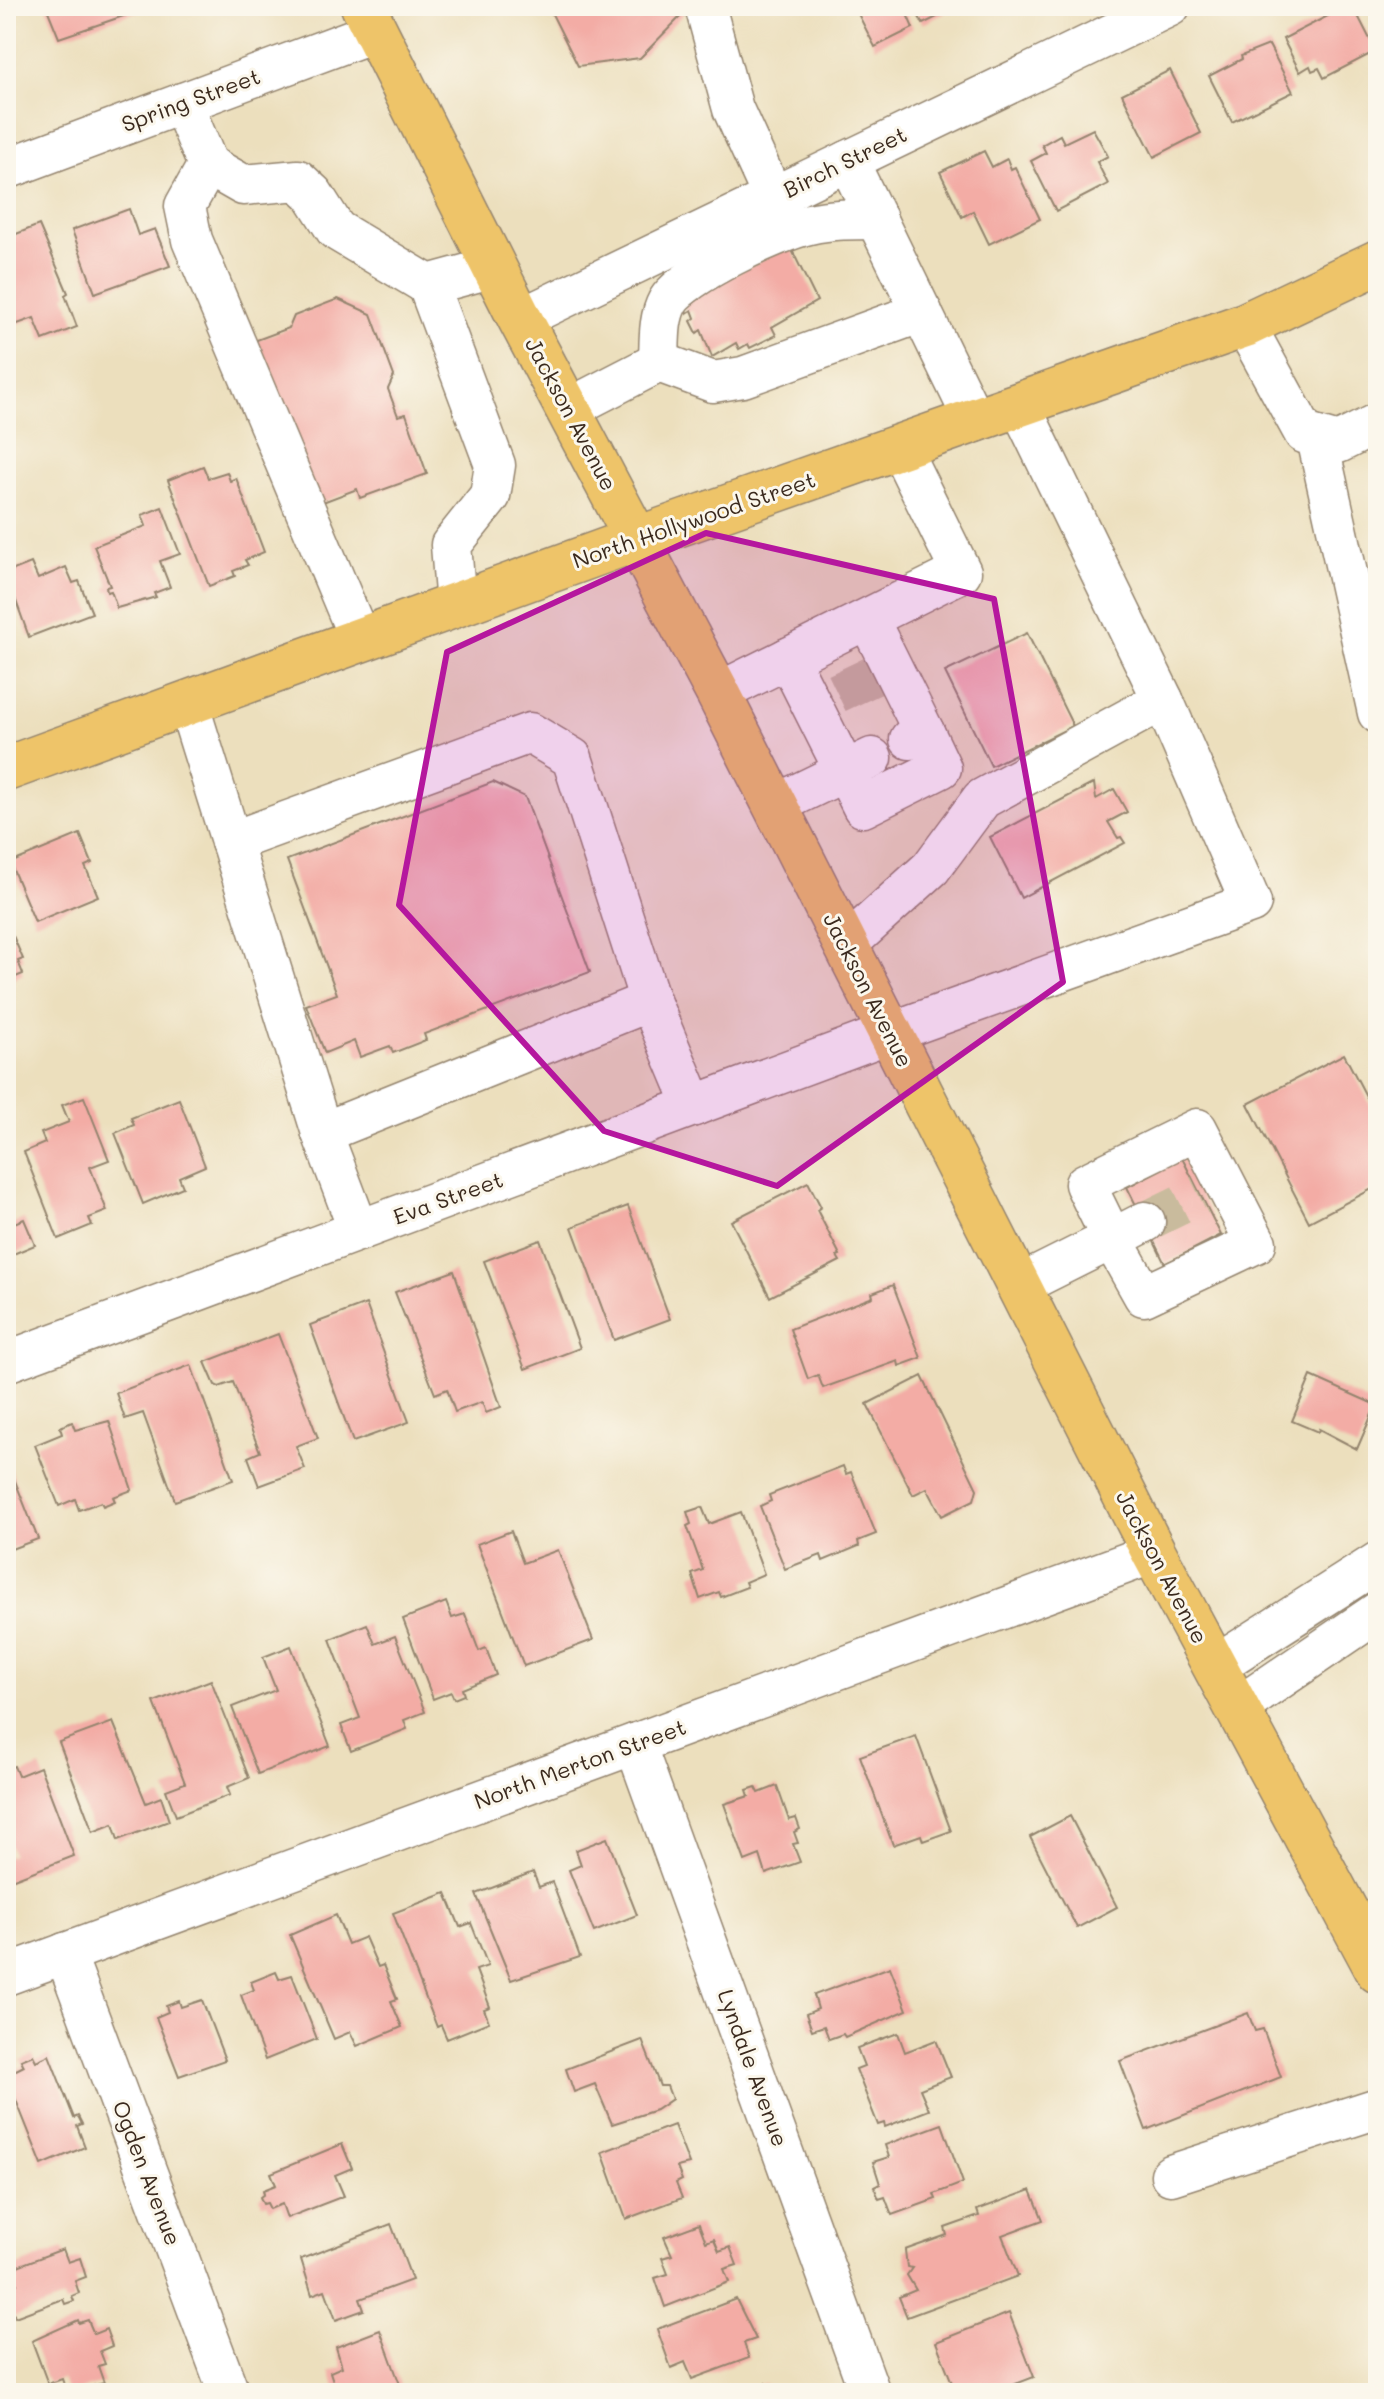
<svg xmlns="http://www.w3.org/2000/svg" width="1384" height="2399" viewBox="0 0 1384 2399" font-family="Mali,sans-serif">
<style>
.building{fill:#f3aca5}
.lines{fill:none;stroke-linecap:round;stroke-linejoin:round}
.minor-tunnel{stroke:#c9bb9d;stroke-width:40;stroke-dasharray:40 20;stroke-linecap:butt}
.minor-casing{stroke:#94846e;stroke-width:43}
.major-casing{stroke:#94846e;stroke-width:47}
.minor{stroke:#fff;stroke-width:40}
.major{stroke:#eec469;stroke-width:44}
.marked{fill:#b5179e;fill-opacity:0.2;stroke:#b5179e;stroke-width:6;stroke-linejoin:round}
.labels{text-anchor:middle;stroke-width:6;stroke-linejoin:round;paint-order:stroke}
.street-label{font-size:22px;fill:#3b2a1e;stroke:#fbf7ec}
</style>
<rect width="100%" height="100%" fill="#fbf7ec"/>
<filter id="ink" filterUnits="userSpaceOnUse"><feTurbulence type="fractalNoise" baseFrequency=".0125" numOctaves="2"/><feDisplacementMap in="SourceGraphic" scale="16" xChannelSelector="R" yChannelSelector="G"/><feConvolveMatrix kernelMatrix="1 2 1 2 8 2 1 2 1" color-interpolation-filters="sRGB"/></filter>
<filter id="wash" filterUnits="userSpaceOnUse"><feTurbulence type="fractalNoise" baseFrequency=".006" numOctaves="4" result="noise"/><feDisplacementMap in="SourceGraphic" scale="32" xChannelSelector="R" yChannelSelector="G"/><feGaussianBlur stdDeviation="1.8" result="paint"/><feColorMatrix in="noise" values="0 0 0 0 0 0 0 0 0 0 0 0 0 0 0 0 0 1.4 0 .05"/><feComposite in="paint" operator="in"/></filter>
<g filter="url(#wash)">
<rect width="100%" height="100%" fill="#ecdfbd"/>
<g id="blocks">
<g class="building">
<polygon points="46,6 140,6 141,10 59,38"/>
<polygon points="548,6 679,6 683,14 640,58 578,66"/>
<polygon points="854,6 941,6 945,13 923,24 914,8 906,12 913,28 875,47"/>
<polygon points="1347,6 1353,6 1376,51 1324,78 1319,68 1312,71 1310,66 1300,72 1283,39"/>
<polygon points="1269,45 1293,92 1232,122 1209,76 1242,59 1241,56"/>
<polygon points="1170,70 1201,133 1154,157 1122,94"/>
<polygon points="1093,129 1108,156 1097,162 1108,184 1056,211 1031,161 1046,153 1042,145 1060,135 1064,143"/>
<polygon points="984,151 992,167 1007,159 1011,169 1015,167 1040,219 989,244 973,211 962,217 940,172"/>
<polygon points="129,209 138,235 155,229 170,266 95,293 72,230"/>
<polygon points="39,225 68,293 65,295 77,327 43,340 34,318 12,326 6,310 6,238"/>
<polygon points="790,246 817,301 772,327 776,335 750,348 748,344 739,349 736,343 712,357 701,330 697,333 691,321 695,318 692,310 687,313 682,301"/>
<polygon points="338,299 371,314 394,376 388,389 398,416 406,414 427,474 360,498 357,489 315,505 254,341 289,328 294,316"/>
<polygon points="203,466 208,478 227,472 230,481 236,478 264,552 245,560 248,565 233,571 235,576 209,586 168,480"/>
<polygon points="162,507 180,554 160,561 170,587 154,593 156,597 117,608 111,591 107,592 106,587 110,586 94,546 146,526 142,515"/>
<polygon points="31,563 38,579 66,567 73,583 79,581 92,613 29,637 6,573"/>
<polygon points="1027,633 1073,726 991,766 945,672"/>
<polygon points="493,782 525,797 590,972 424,1034 426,1040 393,1053 390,1046 360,1057 354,1041 325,1053 306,1005 337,994 287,860"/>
<polygon points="1094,783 1096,799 1114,789 1127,812 1108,822 1118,838 1121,837 1125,843 1021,898 990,837"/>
<polygon points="80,834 92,863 85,866 98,896 35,922 10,863"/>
<polygon points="6,931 9,937 13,936 23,959 18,961 23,974 6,981"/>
<polygon points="1344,1054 1378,1119 1378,1186 1309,1222 1248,1104"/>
<polygon points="84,1097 109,1160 90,1167 107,1211 89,1218 92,1225 58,1239 24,1152 45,1143 41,1133 69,1122 62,1105"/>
<polygon points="179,1099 205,1166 179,1177 183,1187 143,1204 115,1133 134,1125 131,1118"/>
<polygon points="1182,1158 1221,1235 1165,1264 1127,1187"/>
<polygon points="808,1182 821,1207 817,1210 840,1255 837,1256 840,1261 770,1297 731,1221"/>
<polygon points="628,1206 670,1319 614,1340 572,1227"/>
<polygon points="6,1218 9,1225 24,1219 35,1245 6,1257"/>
<polygon points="540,1240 580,1348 525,1369 484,1261"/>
<polygon points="454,1271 501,1407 486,1413 482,1402 455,1412 447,1389 435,1394 395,1292"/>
<polygon points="893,1285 921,1358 899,1366 898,1361 823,1388 818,1375 808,1379 790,1329 873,1297 872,1293"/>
<polygon points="366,1304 409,1422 353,1442 310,1325"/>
<polygon points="278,1334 318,1438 296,1446 305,1469 259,1486 248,1457 260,1452 233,1382 219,1387 215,1385 205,1362"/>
<polygon points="191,1365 233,1480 175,1501 143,1413 125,1419 116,1393"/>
<polygon points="922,1376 977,1489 974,1500 942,1516 927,1488 913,1495 867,1404"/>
<polygon points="1311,1376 1376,1405 1357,1449 1319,1429 1318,1432 1292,1421"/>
<polygon points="109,1421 132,1490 113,1497 115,1501 103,1506 101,1502 79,1510 75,1499 59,1506 35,1445 62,1434 60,1427 72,1422 75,1430"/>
<polygon points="6,1458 38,1539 6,1551"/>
<polygon points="843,1466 846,1474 851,1472 876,1534 858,1541 859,1546 823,1561 821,1555 785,1569 760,1506 771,1501 769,1495"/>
<polygon points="702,1507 709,1524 741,1512 764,1574 745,1582 747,1587 721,1597 719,1592 700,1599 692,1574 703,1570 687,1526 691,1524 687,1512"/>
<polygon points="511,1531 523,1563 558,1550 593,1640 524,1666 477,1544"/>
<polygon points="446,1602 452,1618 465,1614 479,1651 486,1648 496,1675 462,1689 464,1695 454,1699 451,1692 433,1699 403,1619"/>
<polygon points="367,1624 375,1644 395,1636 425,1712 404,1720 407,1729 351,1751 341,1725 360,1718 330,1639"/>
<polygon points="291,1646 330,1746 258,1774 232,1707 276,1690 263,1657"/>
<polygon points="211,1680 249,1778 227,1787 230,1795 176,1816 166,1790 185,1783 154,1702"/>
<polygon points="113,1722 146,1803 161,1797 169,1821 118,1840 113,1824 93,1832 59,1742"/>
<polygon points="916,1736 951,1831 923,1841 921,1835 893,1845 860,1756"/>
<polygon points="14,1766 18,1776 40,1767 74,1856 6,1882 6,1857 13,1854 6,1837 6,1769"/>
<polygon points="777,1786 789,1820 796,1818 800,1829 794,1832 798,1843 793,1844 800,1862 766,1874 760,1855 745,1861 724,1804 749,1796 747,1790 756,1787 759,1793"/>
<polygon points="1070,1816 1117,1907 1077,1928 1030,1837"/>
<polygon points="607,1838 637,1915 594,1932 569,1870 581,1865 576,1850"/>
<polygon points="533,1872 539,1887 552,1882 580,1957 511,1980 476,1894"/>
<polygon points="446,1893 460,1927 471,1923 488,1966 476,1970 490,2007 484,2009 489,2022 447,2039 441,2025 437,2027 393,1913"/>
<polygon points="336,1915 348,1944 365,1937 378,1967 383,1965 397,1999 391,2001 402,2027 357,2046 350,2032 334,2039 290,1935"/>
<polygon points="890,1967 907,2010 845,2037 843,2034 829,2039 824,2026 812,2030 806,2014 818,2009 814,1995"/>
<polygon points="276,1972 279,1979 292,1975 317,2039 265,2060 241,1995 254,1990 251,1982"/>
<polygon points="202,2000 225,2060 179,2076 156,2017 168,2012 166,2006 179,2001 181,2007"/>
<polygon points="1248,2013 1255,2031 1263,2029 1281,2077 1146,2130 1120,2061"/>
<polygon points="898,2033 905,2052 936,2040 951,2077 920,2089 929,2110 885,2127 884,2123 878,2125 856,2069 864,2066 857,2048"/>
<polygon points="642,2040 660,2086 667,2086 672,2099 656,2110 612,2124 595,2084 574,2092 566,2069"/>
<polygon points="33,2055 36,2061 49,2055 74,2118 78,2116 82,2124 77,2126 85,2147 42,2165 6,2075 24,2066 21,2060"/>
<polygon points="942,2124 963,2183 934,2194 936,2199 892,2215 885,2197 879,2199 874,2187 880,2184 873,2162 889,2157 885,2145"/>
<polygon points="674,2125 689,2164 677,2167 682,2180 676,2183 682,2198 626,2219 602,2152"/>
<polygon points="342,2144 352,2168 335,2175 344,2196 287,2218 282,2204 270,2209 267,2203 263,2204 260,2197 264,2194 263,2190 276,2185 271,2173"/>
<polygon points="1031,2190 1043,2220 1002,2235 1018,2276 907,2317 899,2297 916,2290 907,2275 912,2268 907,2267 905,2250 947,2235 945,2228 979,2216 977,2210"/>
<polygon points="391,2224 412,2280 360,2299 364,2310 336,2320 325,2290 312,2295 301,2259"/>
<polygon points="699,2224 706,2242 714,2239 719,2251 730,2247 737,2265 724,2269 729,2282 665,2307 655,2278 668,2274 662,2258 672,2255 664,2237"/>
<polygon points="63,2249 68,2262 80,2258 86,2277 75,2281 79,2293 72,2296 74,2301 65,2304 63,2299 15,2317 6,2294 6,2288 17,2284 12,2268"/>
<polygon points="736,2299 756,2339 744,2343 749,2358 692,2379 685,2362 671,2368 657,2329"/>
<polygon points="1009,2313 1034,2377 992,2393 956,2393 936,2342"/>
<polygon points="78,2320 79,2323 88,2320 94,2334 106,2329 112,2346 100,2351 105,2364 98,2366 104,2383 67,2393 62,2379 48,2384 32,2341"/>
<polygon points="380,2330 402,2390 351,2393 349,2388 337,2393 330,2372 342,2367 336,2347"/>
<polygon points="765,2383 769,2393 738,2393"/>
</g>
</g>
</g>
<g filter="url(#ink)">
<use href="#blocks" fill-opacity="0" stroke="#94846e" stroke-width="2"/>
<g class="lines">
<g class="minor-tunnel">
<polyline points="837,693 877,674"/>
<polyline points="1145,1222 1200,1195"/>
</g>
<defs>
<g id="minor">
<polyline points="705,6 733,109 773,197"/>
<polyline points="182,103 208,165 185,206 192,240 360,640"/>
<polyline points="848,161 975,422"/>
<polyline points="208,165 243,185 298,180 313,194 336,230 428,285 494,267"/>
<polyline points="6,169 376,31"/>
<polyline points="428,285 495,465 490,496 451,545 456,605"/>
<polyline points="520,319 1170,6"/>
<polyline points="1245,325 1304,433 1338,443 1378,423"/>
<path d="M659 362C660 342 658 319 668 301 683 275 778 231 809 224 831 219 854 219 877 219"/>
<polyline points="568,409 659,362 713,382 743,377 922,312"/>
<polyline points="1317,438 1378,713"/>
<polyline points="868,619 924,732 910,739"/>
<polyline points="788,658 863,807 941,768 924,732"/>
<polyline points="718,693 961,572 900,448"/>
<polyline points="188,703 322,1133"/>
<polyline points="775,805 872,758"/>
<polyline points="231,842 530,733 572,758 650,1001"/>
<polyline points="845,946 931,868 982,799 1163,700"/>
<polyline points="359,1231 322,1133 650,1001 694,1106"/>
<polyline points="1018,1286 1112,1239 1085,1184 1197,1129 1256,1243 1144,1296 1112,1239 1145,1222"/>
<polyline points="6,1362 889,1033 1251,903 1163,700 1020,406"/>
<polyline points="1215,1666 1378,1562"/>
<polyline points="1237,1708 1378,1612"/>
<polyline points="635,1744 870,2393"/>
<polyline points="65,1953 229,2393"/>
<polyline points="6,1975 1154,1553"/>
<polyline points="1171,2175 1378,2108"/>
</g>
<g id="major">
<polyline points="363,6 520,319 718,693 1154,1553 1378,1971"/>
<polyline points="6,769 637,539 1245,325 1378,262"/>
</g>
</defs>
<use href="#minor" class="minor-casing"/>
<use href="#major" class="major-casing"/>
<use href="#minor" class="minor"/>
<use href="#major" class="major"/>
</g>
</g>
<path class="marked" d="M706 533 994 599 1063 982 777 1186 604 1131 399 905 447 652Z"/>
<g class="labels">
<g class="street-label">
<text transform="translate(191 100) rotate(-20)" y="8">Spring Street</text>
<text transform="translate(845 162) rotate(-26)" y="8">Birch Street</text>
<text transform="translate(571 414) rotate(62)" y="8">Jackson Avenue</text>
<text transform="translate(694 520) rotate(-19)" y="8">North Hollywood Street</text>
<text transform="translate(868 990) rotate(63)" y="8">Jackson Avenue</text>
<text transform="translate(448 1198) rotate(-20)" y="8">Eva Street</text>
<text transform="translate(1162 1567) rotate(62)" y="8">Jackson Avenue</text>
<text transform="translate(580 1764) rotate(-20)" y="8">North Merton Street</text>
<text transform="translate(753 2068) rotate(70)" y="8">Lyndale Avenue</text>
<text transform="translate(147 2173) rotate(69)" y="8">Ogden Avenue</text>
</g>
</g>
<rect width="1384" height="2399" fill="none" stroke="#fbf7ec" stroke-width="32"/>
</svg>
